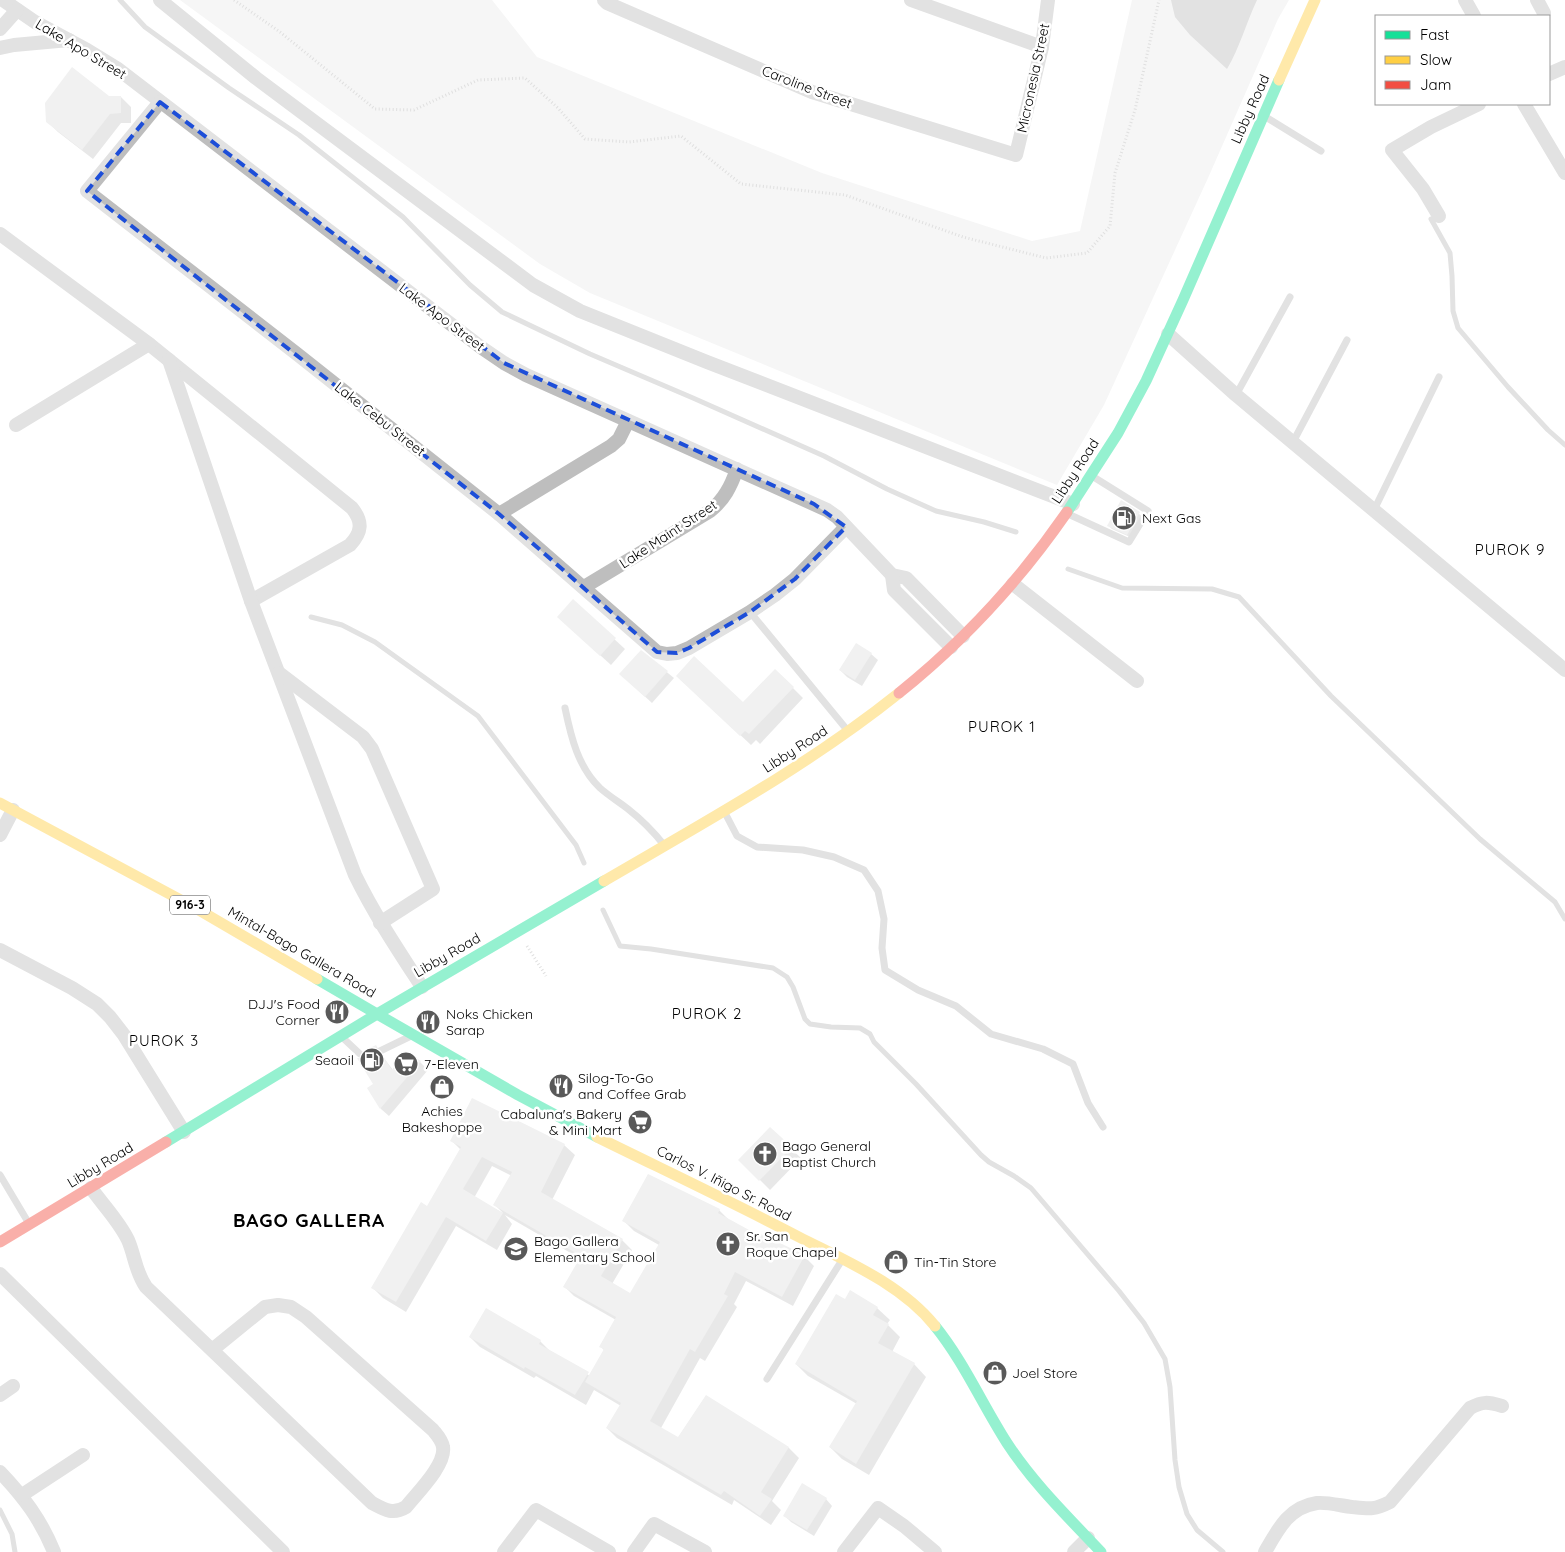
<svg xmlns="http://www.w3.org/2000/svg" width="1565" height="1552" viewBox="0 0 1565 1552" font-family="Quicksand,sans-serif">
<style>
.green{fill:#ebebeb}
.water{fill:#bebebe}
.shadow{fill:#0003;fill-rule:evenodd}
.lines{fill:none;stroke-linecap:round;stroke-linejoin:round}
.stream{stroke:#bebebe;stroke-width:5}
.building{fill:#dfdfdf}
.path{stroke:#b9b9b9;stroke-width:3;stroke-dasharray:1 2.5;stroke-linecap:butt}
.lane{stroke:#bebebe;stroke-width:7}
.street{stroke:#bebebe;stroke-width:14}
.fast{stroke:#16e098;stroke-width:11}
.slow{stroke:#ffcf43;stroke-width:11}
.jam{stroke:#f24e42;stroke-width:11}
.marked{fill:none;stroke:#1d4ed8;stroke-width:4;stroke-dasharray:10 6;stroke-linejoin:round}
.labels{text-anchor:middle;stroke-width:5;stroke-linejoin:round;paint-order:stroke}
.shield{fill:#fff;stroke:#4c4c4c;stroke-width:1}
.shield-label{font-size:12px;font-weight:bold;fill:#000}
.street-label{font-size:14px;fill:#000;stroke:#fff}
.poi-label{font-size:14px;fill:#000;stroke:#fff;text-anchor:start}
.neighbourhood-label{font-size:15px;letter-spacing:1px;fill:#000;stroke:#fff}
.district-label{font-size:19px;font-weight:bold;letter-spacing:1px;fill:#000;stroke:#fff}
</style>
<rect width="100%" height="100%" fill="#fff"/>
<polygon class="green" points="180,0 492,0 537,57 822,173 1032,241 1080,231 1132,0 1289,0 1278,19 1208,178 1104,405 1057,485 590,293 540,264"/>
<path class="water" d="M1171 0H1257C1246 23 1240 47 1227 69L1190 35 1175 17Z"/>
<g class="shadow">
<polygon points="109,97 121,97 131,107 131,123 121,123 93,159 58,132 48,122"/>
<polygon points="1121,502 1142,516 1130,537 1112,529 1109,526"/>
<polygon points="573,601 625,649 611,665 569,627"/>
<polygon points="641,651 674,678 652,703 627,680"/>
<polygon points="871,654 878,660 862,686 847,677 840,670"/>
<polygon points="687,685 743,704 793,688 803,698 760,744 756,740 751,745"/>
<polygon points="376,1046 383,1054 383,1057 393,1070 406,1053 420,1062 428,1070 389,1116 381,1109 369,1089 374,1085 364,1059"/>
<path d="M473 1100 564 1145 575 1155 552 1200 622 1240 632 1250 612 1284 630 1295 659 1245 634 1231 624 1221 648 1175 719 1210 730 1221 761 1237 804 1256 814 1266 793 1306 746 1281 734 1304 737 1307 705 1361 700 1358 661 1428 679 1439 706 1397 789 1448 799 1458 772 1501 781 1510 771 1525 734 1500 732 1505 617 1438 607 1428 621 1406 594 1390 586 1405 536 1376 534 1378 480 1347 470 1337 540 1341 550 1351 590 1376 605 1351 600 1346 616 1320 574 1296 564 1286 581 1259 505 1215 512 1224 497 1250 456 1226 406 1312 383 1298 373 1288 428 1208 461 1150 452 1141ZM492 1166 512 1176 495 1205 503 1213 474 1198Z"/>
<polygon points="770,1129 801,1158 770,1190 740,1160"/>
<polygon points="846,1301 877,1308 890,1320 887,1324 900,1337 892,1352 914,1364 926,1377 869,1475 842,1459 830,1447 857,1404 808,1376 796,1364"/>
<polygon points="826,1499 832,1506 814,1536 791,1522 784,1515"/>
</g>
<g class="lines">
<g class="stream">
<polyline points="120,0 145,27 229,88 299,135 403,217 470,285 502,312 590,354 693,398 824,456 887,489 936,511 984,522 1016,532"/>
<polyline points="1431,219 1450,253 1452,276 1453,311 1458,328 1508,387 1548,430 1565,445"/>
<polyline points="1068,569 1122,588 1212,589 1239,597 1331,696 1480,839 1555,902 1565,919"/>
<polyline points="311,617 342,625 375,642 478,716 576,845 584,863"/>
<polyline points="603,910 620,946 651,949 773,968 787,977 793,987 805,1019 810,1024 831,1027 860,1028 870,1034 874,1042 916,1084 981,1155 989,1162 1014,1176 1031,1188 1119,1291 1144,1323 1165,1359 1170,1387 1175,1460 1179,1487 1187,1514 1197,1530 1223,1552"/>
<polyline points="0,1510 12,1534 15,1552"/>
</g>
</g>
<g class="building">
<polygon points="72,67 109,96 121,96 121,113 110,114 82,150 46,122 45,103"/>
<polygon points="1121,500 1140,512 1127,535 1107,526"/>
<polygon points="573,599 616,638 600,656 557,617"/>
<polygon points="856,643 872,653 855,680 839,670"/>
<polygon points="641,650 668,671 645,697 619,674"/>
<polygon points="694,656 743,702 775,669 794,687 749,734 745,731 740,736 676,676"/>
<polygon points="376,1045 377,1047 375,1050 375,1054 379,1056 383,1056 392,1070 405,1051 421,1061 380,1109 367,1088 373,1084 357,1058 363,1058 365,1055 364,1051"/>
<polygon points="472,1098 565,1144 541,1192 623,1239 601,1276 630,1293 660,1242 622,1221 648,1174 720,1209 718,1213 760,1236 761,1234 805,1255 782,1297 735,1272 724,1294 728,1296 695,1352 690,1349 650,1421 678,1437 706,1395 789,1447 761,1492 772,1499 760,1516 724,1491 721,1495 606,1428 621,1403 585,1382 604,1349 599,1347 616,1317 563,1287 581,1256 493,1205 512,1172 482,1157 463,1189 503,1213 486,1241 446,1217 396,1302 371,1288 421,1202 427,1206 461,1147 450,1141"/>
<polygon points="770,1127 792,1147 759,1181 738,1160"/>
<polygon points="850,1290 878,1307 873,1315 889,1324 878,1343 915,1363 856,1464 829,1447 857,1401 795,1364 836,1294 845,1299"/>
<polygon points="486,1308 541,1340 539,1344 589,1372 575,1395 525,1367 524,1369 469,1337"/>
<polygon points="802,1483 827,1498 807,1530 783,1516"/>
</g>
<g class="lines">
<g class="path">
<polyline points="234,0 280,32 375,109 414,110 478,80 525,78 558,108 585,139 629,142 681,136 741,184 845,195 963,237 1046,258 1087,253 1110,226 1115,173 1135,110 1159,0"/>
<polyline points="527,946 546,976"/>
</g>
<g class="lane">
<polyline points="1264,116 1321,151"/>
<polyline points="1236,395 1290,297"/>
<polyline points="1293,442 1347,340"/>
<polyline points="1374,510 1439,377"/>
<polyline points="1066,513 1129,542 1148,511 1092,476"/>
<polyline points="750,612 848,731"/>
<path d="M565 708C571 737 578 767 600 788 609 796 619 802 628 809 642 820 653 831 664 845"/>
<polyline points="724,811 737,836 757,847 803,850 834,857 864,870 878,891 884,919 882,948 885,970 918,990 956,1006 991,1034 1043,1049 1073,1064 1088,1103 1103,1127"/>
<polyline points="343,1038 360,1054"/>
<polyline points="380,1051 411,1036"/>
<polyline points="0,1175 28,1222"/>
<polyline points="767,1379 842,1260"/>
</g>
<g class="street">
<polyline points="3,0 35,22 87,50 118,69 482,348 504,363 526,375 827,510 837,517 892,575 906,578 963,636"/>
<polyline points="160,0 256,78 533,285 580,311 707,362 1073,504"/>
<polyline points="604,0 607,3 812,92 1016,155 1042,47 1048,0"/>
<polyline points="911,0 1042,47"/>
<polyline points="1465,0 1474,16"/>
<polyline points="1537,0 1544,13"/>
<polyline points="0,29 17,10"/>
<polyline points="0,48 14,45 69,40"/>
<polyline points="1549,74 1565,67"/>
<polyline points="160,102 87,191 297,354 499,514 657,652 667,654 677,653 689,648 750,612 775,595 795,579 846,527"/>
<polyline points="1524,104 1565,173"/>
<polyline points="1439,216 1423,189 1392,150 1431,127 1479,104"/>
<path d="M0 234 149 344 352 508C363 522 362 532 350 545L251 601"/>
<polyline points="1168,334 1236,395 1565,670"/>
<path d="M169 360 251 601 355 875C374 914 398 950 422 987"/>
<polyline points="16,425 149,344"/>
<polyline points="499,514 611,446 619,439 628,421"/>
<polyline points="892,575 894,590 951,647"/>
<polyline points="1013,584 1137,681"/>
<path d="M584 587 710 511C724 500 731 486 737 469"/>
<polyline points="279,673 363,737 372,749 433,889 380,923"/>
<polyline points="0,835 13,810"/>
<polyline points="0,950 72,988 97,1004 110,1017 124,1035 184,1132"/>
<path d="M91 1188C103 1205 119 1221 128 1240 135 1256 135 1271 146 1287L372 1503C385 1510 393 1515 406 1507 417 1493 446 1465 443 1447 442 1440 437 1435 433 1430L306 1317 291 1307 278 1305 265 1307 212 1350"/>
<polyline points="0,1274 283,1552"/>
<polyline points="0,1395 13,1386"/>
<path d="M0 1472C24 1497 41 1520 54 1552"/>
<polyline points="22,1495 83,1455"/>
<polyline points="504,1552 536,1510 609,1552"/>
<polyline points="634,1552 654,1524 705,1552"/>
<polyline points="844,1552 878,1508 904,1526 935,1552"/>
<polyline points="1074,1552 1088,1538"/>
<path d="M1265 1552C1278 1529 1289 1507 1317 1503 1328 1502 1342 1506 1352 1507 1370 1509 1374 1510 1390 1502L1470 1408C1483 1401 1488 1402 1502 1406"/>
</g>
<g class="fast">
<polyline points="1067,512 1118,433 1146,381 1183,300 1279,80"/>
<polyline points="597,1137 518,1095 377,1014 604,881"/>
<polyline points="166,1142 377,1014 317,979"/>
<path d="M935 1326C964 1362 982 1404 1007 1443 1033 1483 1068 1517 1101 1552"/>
</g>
<g class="slow">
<polyline points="1279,80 1315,0"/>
<polyline points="0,803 192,906 317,979"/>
<path d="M604 881C705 822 808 766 899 693"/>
<path d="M597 1137C664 1170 732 1202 799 1237 846 1261 901 1284 935 1326"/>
</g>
<g class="jam">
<path d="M899 693C964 641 1020 580 1067 512"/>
<polyline points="0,1242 166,1142"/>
</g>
</g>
<path d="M0 0H1565V1552H0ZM160 102 504 363 814 504 846 527 795 579 750 612 689 648 677 653 657 652 499 514 87 191Z" fill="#fff" fill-opacity=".55" fill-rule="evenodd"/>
<path class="marked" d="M160 102 504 363 814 504 846 527 795 579 750 612 689 648 677 653 657 652 499 514 87 191Z"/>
<defs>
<symbol id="fuel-disc" viewBox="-11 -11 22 22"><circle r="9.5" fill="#595959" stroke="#fff"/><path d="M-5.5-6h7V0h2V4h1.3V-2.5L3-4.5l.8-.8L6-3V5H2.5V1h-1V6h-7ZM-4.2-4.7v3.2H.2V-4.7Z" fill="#fff"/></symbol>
<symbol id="restaurant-disc" viewBox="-11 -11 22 22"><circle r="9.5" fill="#595959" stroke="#fff"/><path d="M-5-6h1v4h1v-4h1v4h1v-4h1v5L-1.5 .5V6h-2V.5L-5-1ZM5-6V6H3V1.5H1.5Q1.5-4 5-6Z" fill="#fff"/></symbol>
<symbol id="supermarket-disc" viewBox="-11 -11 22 22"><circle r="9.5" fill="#595959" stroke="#fff"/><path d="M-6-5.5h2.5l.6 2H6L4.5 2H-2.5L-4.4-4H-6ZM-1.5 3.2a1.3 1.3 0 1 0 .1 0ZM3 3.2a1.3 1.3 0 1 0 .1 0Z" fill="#fff"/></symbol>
<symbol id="shop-disc" viewBox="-11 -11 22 22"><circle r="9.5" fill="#595959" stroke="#fff"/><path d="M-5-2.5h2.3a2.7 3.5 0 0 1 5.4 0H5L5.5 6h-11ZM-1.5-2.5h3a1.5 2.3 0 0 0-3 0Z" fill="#fff"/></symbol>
<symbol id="church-disc" viewBox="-11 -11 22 22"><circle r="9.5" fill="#595959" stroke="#fff"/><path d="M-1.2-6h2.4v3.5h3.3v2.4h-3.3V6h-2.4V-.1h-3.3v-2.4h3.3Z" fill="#fff"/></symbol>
<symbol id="school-disc" viewBox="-11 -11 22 22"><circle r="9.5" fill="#595959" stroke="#fff"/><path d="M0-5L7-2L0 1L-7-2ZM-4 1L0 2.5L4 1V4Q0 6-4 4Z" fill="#fff"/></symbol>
</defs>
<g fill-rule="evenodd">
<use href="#fuel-disc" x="1110" y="504" width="28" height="28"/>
<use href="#restaurant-disc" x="323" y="998" width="28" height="28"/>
<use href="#restaurant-disc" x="414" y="1008" width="28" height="28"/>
<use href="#fuel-disc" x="358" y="1046" width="28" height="28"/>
<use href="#supermarket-disc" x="392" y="1050" width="28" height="28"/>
<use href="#restaurant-disc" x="547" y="1072" width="28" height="28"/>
<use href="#shop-disc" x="428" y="1073" width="28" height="28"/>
<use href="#supermarket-disc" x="626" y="1108" width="28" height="28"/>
<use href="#church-disc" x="751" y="1140" width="28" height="28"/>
<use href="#church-disc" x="714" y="1230" width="28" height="28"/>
<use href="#school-disc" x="502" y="1235" width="28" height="28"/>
<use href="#shop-disc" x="882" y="1248" width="28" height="28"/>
<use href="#shop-disc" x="981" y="1359" width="28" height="28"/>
</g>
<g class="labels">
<rect class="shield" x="170" y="895.5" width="40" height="19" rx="4"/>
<g class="shield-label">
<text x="190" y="909">916-3</text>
</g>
<g class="street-label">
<text transform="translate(81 49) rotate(31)" y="5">Lake Apo Street</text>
<text transform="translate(1033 78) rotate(-78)" y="5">Micronesia Street</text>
<text transform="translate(807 87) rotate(21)" y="5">Caroline Street</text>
<text transform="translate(1250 109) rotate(-66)" y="5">Libby Road</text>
<text transform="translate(442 317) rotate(37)" y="5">Lake Apo Street</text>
<text transform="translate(380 419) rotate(38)" y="5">Lake Cebu Street</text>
<text transform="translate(1075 471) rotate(-57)" y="5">Libby Road</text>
<text transform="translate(668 534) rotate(-33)" y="5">Lake Maint Street</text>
<text transform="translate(795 749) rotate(-33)" y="5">Libby Road</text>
<text transform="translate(302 952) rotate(30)" y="5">Mintal-Bago Gallera Road</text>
<text transform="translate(447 955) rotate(-30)" y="5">Libby Road</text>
<text transform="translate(100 1165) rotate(-31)" y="5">Libby Road</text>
<text transform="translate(724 1183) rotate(27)" y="5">Carlos V. Iñigo Sr. Road</text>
</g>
<g class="poi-label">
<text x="1142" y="523">Next Gas</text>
<text x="320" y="1009" text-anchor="end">DJJ's Food<tspan x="320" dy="16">Corner</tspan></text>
<text x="446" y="1019">Noks Chicken<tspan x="446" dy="16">Sarap</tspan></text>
<text x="354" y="1065" text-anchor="end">Seaoil</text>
<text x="424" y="1069">7-Eleven</text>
<text x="578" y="1083">Silog-To-Go<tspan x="578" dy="16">and Coffee Grab</tspan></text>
<text x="442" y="1116" text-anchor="middle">Achies<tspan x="442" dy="16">Bakeshoppe</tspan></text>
<text x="622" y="1119" text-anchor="end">Cabaluna's Bakery<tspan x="622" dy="16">&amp; Mini Mart</tspan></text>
<text x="782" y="1151">Bago General<tspan x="782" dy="16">Baptist Church</tspan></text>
<text x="746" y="1241">Sr. San<tspan x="746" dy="16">Roque Chapel</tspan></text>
<text x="534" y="1246">Bago Gallera<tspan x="534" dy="16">Elementary School</tspan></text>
<text x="914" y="1267">Tin-Tin Store</text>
<text x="1012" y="1378">Joel Store</text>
</g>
<g class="neighbourhood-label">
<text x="1510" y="555">PUROK 9</text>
<text x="1002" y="732">PUROK 1</text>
<text x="707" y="1019">PUROK 2</text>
<text x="164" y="1046">PUROK 3</text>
</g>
<g class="district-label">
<text x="309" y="1227">BAGO GALLERA</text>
</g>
</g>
<rect x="1375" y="15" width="175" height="90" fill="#ffffff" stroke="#999999"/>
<rect x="1385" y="31" width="25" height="8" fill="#16e098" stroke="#999999"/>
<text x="1420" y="40" font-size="15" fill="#000000">Fast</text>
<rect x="1385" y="56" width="25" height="8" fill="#ffcf43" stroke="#999999"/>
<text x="1420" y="65" font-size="15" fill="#000000">Slow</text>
<rect x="1385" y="81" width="25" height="8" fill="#f24e42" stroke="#999999"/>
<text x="1420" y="90" font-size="15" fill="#000000">Jam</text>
</svg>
